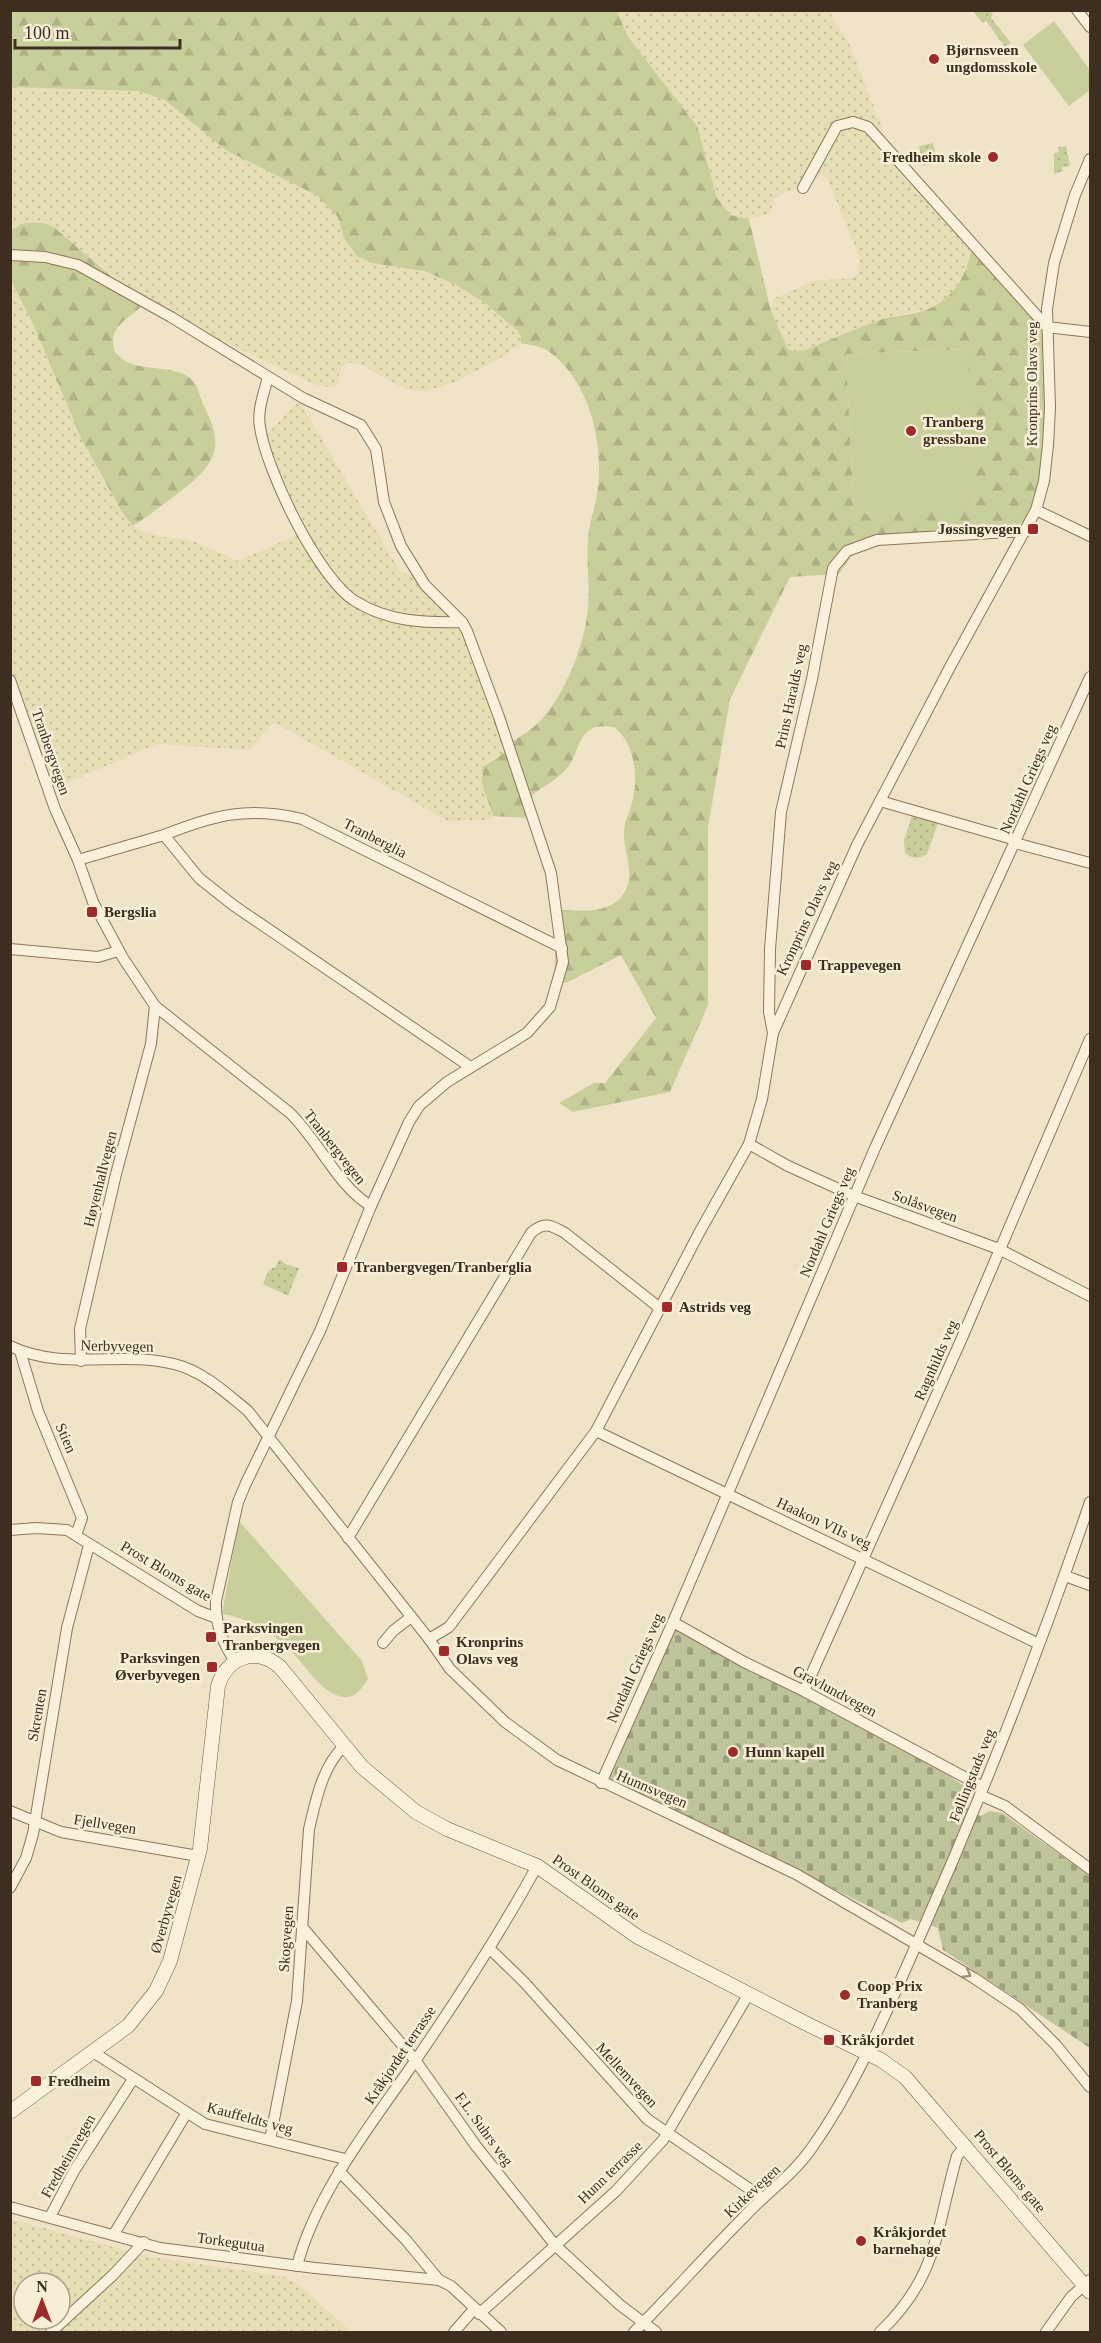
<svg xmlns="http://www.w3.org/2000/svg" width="1101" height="2343" viewBox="0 0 1101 2343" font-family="'Times New Roman',serif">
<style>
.farmland{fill:url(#farmland-dots);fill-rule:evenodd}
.grass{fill:#c9cf9b}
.forest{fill:url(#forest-firs);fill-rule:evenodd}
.cemetery{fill:url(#cemetery-stones)}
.park{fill:url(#park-dots)}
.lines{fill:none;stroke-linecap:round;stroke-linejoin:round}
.street-casing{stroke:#8d765c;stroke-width:12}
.secondary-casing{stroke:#6f573f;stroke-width:15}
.street{stroke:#faf1dc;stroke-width:10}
.secondary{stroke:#faf1dc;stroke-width:14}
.oneway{stroke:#9c907e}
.poi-dot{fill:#9e2a2b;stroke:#f7eed8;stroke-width:2}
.labels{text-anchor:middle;stroke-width:5;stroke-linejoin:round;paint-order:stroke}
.poi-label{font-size:15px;font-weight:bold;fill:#3d2e20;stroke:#f7eed8;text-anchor:start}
.street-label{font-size:15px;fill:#3d2e20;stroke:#f7eed8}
</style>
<defs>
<pattern id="farmland-dots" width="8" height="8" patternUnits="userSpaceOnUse" patternTransform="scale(1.5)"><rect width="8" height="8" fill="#e6deb5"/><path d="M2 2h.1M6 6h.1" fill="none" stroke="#c6bf9b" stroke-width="1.8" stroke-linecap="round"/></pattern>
<pattern id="forest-firs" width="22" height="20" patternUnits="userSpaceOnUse" patternTransform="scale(1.5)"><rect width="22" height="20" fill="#c9cf9b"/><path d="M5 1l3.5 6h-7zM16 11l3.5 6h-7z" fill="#aeb285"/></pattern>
<pattern id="cemetery-stones" width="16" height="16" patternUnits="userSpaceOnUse" patternTransform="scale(1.5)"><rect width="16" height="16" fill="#bfc49a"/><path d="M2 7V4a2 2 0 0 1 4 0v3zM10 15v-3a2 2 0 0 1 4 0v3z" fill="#9ca07d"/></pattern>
<pattern id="park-dots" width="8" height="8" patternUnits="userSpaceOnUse" patternTransform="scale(1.5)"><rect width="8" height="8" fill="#c9cf9b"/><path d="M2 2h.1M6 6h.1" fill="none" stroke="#aeb285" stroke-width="1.8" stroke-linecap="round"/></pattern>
</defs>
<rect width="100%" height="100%" fill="#f0e4c8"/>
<g class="farmland">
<polygon points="617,11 829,11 850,45 890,148 972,244 965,270 952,295 927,309 889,317 805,350 794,352 788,349 771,311 773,299 813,281 852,278 859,270 860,258 827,177 821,174 807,186 781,194 775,198 770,214 749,219 730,215 717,198 697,126 628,37"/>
<polygon points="11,87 138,91 165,100 227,151 318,196 338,217 350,247 372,263 410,267 456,285 485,303 518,331 521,336 521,343 504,356 456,382 427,391 414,391 397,385 365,366 348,362 340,369 338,385 328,387 317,385 211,336 123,285 55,228 44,223 25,223 11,230"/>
<polygon points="10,281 34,326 98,471 122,512 138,530 164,537 191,540 238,561 308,530 261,440 299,401 401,573 418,575 459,624 505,746 504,753 487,762 482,772 493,816 487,820 448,821 274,722 250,750 157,744 54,788 11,681"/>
<path d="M10 2219 150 2257 283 2276 300 2286 351 2332H11ZM24 2283H60V2319H24Z"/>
</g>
<g class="grass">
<polygon points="1054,21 1090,70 1090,90 1069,106 1023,45"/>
<polygon points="968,349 975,509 854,514 846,354"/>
<path d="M239 1521 362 1661 368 1679C362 1688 355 1699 343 1697 321 1693 305 1665 291 1651 273 1633 246 1617 222 1614Z"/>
</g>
<g class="forest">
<path d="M10 11H617L628 37 697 126 717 198 730 215 749 219 771 311 788 349 794 352 805 350C831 340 856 328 883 319 892 316 900 316 910 314 948 308 967 281 972 244L1041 318 1048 420 1039 508 1009 534 858 546 839 574 790 577 730 699 708 827V1005L670 1092 573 1112 559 1103 594 1083H605L656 1018 621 955 566 983 554 979 557 910C579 910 607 915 622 896 637 876 624 855 624 834 624 822 629 814 632 803 639 778 635 743 614 727 576 721 582 750 567 768 558 779 545 786 533 794L529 818 493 816 482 783 483 767 504 753 505 746C518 738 532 730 542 719 567 690 585 644 588 607 590 584 586 561 588 538 589 523 595 509 597 494 605 445 590 380 547 350 539 346 529 345 521 343V336L518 331 485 303 456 285 424 271 372 263 357 256 344 238 338 217 318 196 227 151 165 100 138 91 11 87ZM967 349 975 508 854 514 846 354Z"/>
<path d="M25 223H44L55 228 144 304C130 318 106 327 115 352 132 373 160 364 183 374 200 381 197 393 204 406 227 449 213 467 177 494 163 505 148 516 133 526L122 512 82 440 34 326 11 281V230Z"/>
</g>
<polygon class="cemetery" points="675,1627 751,1672 810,1697 948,1775 964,1786 963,1805 980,1816 990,1811 1002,1813 1090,1876 1090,2048 943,1950 938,1928 911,1919 902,1923 728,1836 606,1780"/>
<g class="park">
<polygon points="973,11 990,11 993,15 991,18 1011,43 1005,47 986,21 983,23"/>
<polygon points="933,143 937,163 923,166 919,146"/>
<polygon points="1066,146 1070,166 1062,167 1063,171 1054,174 1054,153 1059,152 1058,147"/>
<path d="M912 816 938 823 927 854C920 859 911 859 905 853L904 840Z"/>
<polygon points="280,1259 285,1264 299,1268 288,1296 263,1284 269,1270 275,1267"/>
</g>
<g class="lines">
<defs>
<g id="street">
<polyline points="1077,10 1090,27"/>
<polyline points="803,188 837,126 853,122 868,127 1047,327"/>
<path d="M10 255 45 257 78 265 171 317 303 398 361 425 376 449 384 502 401 546 425 585 462 622 467 631 499 717 551 873 563 962 550 1007 527 1033 447 1082 419 1106 409 1122 371 1206 320 1331 246 1483 238 1502 216 1601C215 1623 223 1644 235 1661"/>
<polyline points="1047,327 1090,332"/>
<path d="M268 377C264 393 257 410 260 427 266 470 318 578 355 601 388 622 425 623 462 622"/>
<polyline points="1036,510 1090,536"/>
<path d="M10 680 55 809 78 860 93 902 123 958 155 1006 290 1113C318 1140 339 1188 371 1206"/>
<polyline points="880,801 1016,840"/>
<path d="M164 835C214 815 248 806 302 819L562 948"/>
<polyline points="1015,843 1090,863"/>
<polyline points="78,860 164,835 199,878 233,905 469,1066"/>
<polyline points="10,949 98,957 118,951"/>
<polyline points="773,1033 769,1012 770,949 781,812 812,679 833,568 847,551 877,540 1026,531"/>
<polyline points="749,1144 788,1166 854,1196 999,1249 1090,1296"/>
<path d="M10 1346C64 1372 120 1350 174 1364 203 1371 226 1393 248 1411L429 1639 450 1669 505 1722 557 1760 796 1874 974 1978 1020 2009 1056 2045 1090 2087"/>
<polyline points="20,1351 38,1411 82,1518 76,1535"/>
<polyline points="81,1361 80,1329 116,1174 151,1044 155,1006"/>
<polyline points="596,1431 1039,1644"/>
<polyline points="10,1530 36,1528 67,1530 198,1611 217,1618"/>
<path d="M348 1538 531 1233C544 1221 551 1225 565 1233L661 1309"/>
<polyline points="1065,1576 1090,1585"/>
<polyline points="673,1622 744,1662 804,1691 983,1787"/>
<polyline points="429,1639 449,1627 596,1431 699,1233 749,1144 762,1099 773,1033 857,845 950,667 1036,510 1044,481 1048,445 1050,408 1047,309 1054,263 1075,195 1090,159"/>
<polyline points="383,1643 393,1631 411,1617"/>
<polyline points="804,1691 962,1338 1090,1039"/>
<polyline points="601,1783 673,1622 875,1148 1090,677"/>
<polyline points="980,1795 1005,1806 1090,1869"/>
<polyline points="10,1811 61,1832 198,1856"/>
<polyline points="10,1888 26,1858 33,1834 67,1628 89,1545"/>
<polyline points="303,1928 415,2060 476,2146 555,2245 620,2305 656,2332"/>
<polyline points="489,1948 524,1982 647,2119 763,2198"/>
<polyline points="93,2052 205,2124 345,2159"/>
<path d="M270 2140 297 2001 309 1829C316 1800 322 1767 344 1746"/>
<polyline points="339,2171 406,2240 439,2280"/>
<polyline points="10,2207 160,2248 315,2268 439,2280 451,2286 501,2332"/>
<polyline points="50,2217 74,2171 133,2079"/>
<polyline points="114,2234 186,2114"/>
<path d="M297 2266C316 2193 371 2125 413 2064 457 2000 500 1934 537 1866"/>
<polyline points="479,2314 616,2191 663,2140 748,1995"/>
<polyline points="51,2332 113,2275 144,2242"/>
<polyline points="454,2332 474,2309"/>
<path d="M634 2332C671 2295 706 2255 744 2217 766 2193 792 2176 811 2149 856 2086 886 2013 917 1943 981 1799 1039 1652 1090 1502"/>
<path d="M880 2332C939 2276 936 2228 957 2156L966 2145"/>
<polyline points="1046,2332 1071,2297 1090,2280"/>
</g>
<path id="secondary" d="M10 2112 128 2026 156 1991 170 1961 200 1849 218 1686C227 1657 256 1646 280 1667L362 1767 416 1812 447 1829 537 1866 638 1937 805 2023 881 2060 905 2077 1090 2292"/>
</defs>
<use href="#street" class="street-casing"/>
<use href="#secondary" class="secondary-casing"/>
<use href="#street" class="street"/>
<use href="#secondary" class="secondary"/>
</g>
<defs><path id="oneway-chevron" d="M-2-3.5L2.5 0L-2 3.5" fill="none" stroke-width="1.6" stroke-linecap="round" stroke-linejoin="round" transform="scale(1.5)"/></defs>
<use class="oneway" href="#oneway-chevron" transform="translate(967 1974) rotate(30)"/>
<g class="poi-dot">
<circle cx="934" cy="59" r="6"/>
<circle cx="993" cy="157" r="6"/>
<circle cx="911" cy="431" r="6"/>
<rect x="1027" y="523" width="12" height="12" rx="3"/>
<rect x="86" y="906" width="12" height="12" rx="3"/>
<rect x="800" y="959" width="12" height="12" rx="3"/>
<rect x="336" y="1261" width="12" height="12" rx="3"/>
<rect x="661" y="1301" width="12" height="12" rx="3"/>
<rect x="205" y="1631" width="12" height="12" rx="3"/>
<rect x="438" y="1645" width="12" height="12" rx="3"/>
<rect x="206" y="1661" width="12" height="12" rx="3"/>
<circle cx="733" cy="1752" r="6"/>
<circle cx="845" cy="1995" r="6"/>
<rect x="823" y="2034" width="12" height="12" rx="3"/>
<rect x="30" y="2075" width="12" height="12" rx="3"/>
<circle cx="861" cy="2241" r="6"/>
</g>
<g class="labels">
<g class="poi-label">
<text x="946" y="55">Bjørnsveen<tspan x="946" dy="17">ungdomsskole</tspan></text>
<text x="981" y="162" text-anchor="end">Fredheim skole</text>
<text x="923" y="427">Tranberg<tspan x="923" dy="17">gressbane</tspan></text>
<text x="1021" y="534" text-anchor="end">Jøssingvegen</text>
<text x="104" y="917">Bergslia</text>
<text x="818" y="970">Trappevegen</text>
<text x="354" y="1272">Tranbergvegen/Tranberglia</text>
<text x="679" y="1312">Astrids veg</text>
<text x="223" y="1633">Parksvingen<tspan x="223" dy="17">Tranbergvegen</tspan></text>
<text x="456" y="1647">Kronprins<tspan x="456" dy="17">Olavs veg</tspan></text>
<text x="200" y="1663" text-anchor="end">Parksvingen<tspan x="200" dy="17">Øverbyvegen</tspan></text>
<text x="745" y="1757">Hunn kapell</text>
<text x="857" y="1991">Coop Prix<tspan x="857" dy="17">Tranberg</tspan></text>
<text x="841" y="2045">Kråkjordet</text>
<text x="48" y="2086">Fredheim</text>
<text x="873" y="2237">Kråkjordet<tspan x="873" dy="17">barnehage</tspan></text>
</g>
<g class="street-label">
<text transform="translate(1032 384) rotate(-90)" y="5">Kronprins Olavs veg</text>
<text transform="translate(791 696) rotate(-78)" y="5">Prins Haralds veg</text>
<text transform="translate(51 752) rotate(71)" y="5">Tranbergvegen</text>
<text transform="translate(1028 779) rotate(-66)" y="5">Nordahl Griegs veg</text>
<text transform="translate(375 838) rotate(27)" y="5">Tranberglia</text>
<text transform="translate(807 918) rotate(-65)" y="5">Kronprins Olavs veg</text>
<text transform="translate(335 1147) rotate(52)" y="5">Tranbergvegen</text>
<text transform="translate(100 1179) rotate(-76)" y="5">Høyenhallvegen</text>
<text transform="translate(925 1206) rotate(20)" y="5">Solåsvegen</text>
<text transform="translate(827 1222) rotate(-67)" y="5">Nordahl Griegs veg</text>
<text transform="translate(117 1346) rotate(1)" y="5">Nerbyvegen</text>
<text transform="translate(936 1360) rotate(-66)" y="5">Ragnhilds veg</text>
<text transform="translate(66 1438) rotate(67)" y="5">Stien</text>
<text transform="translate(824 1523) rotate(25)" y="5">Haakon VIIs veg</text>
<text transform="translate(166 1571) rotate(31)" y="5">Prost Bloms gate</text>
<text transform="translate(635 1668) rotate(-66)" y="5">Nordahl Griegs veg</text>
<text transform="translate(835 1691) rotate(28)" y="5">Gravlundvegen</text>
<text transform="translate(37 1715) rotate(-80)" y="5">Skrenten</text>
<text transform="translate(972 1775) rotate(-68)" y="5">Føllingstads veg</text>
<text transform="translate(652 1789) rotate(23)" y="5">Hunnsvegen</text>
<text transform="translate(105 1824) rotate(9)" y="5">Fjellvegen</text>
<text transform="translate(596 1887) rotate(35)" y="5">Prost Bloms gate</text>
<text transform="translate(166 1914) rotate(-74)" y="5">Øverbyvegen</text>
<text transform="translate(286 1939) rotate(-86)" y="5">Skogvegen</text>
<text transform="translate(400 2055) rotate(-56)" y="5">Kråkjordet terrasse</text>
<text transform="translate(627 2075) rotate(47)" y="5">Mellemvegen</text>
<text transform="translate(250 2118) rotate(15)" y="5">Kauffeldts veg</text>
<text transform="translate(484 2129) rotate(54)" y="5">F.L. Suhrs veg</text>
<text transform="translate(68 2156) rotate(-60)" y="5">Fredheimvegen</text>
<text transform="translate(1010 2171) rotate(50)" y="5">Prost Bloms gate</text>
<text transform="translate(610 2172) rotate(-44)" y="5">Hunn terrasse</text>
<text transform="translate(752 2191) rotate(-43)" y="5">Kirkevegen</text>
<text transform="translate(231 2242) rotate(8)" y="5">Torkegutua</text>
</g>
</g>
<rect width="1101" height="2343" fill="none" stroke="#3d2e20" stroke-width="24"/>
<g transform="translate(42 2301)"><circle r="28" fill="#f7eed8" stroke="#ada18e" stroke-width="1.5"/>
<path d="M0-4.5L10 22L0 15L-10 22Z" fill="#9e2a2b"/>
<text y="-9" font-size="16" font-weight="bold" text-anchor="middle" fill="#3d2e20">N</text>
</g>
<path d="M15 39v9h165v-9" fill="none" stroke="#3d2e20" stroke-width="3"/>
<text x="24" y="39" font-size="18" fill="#3d2e20" stroke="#f7eed8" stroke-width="4.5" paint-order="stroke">100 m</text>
</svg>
